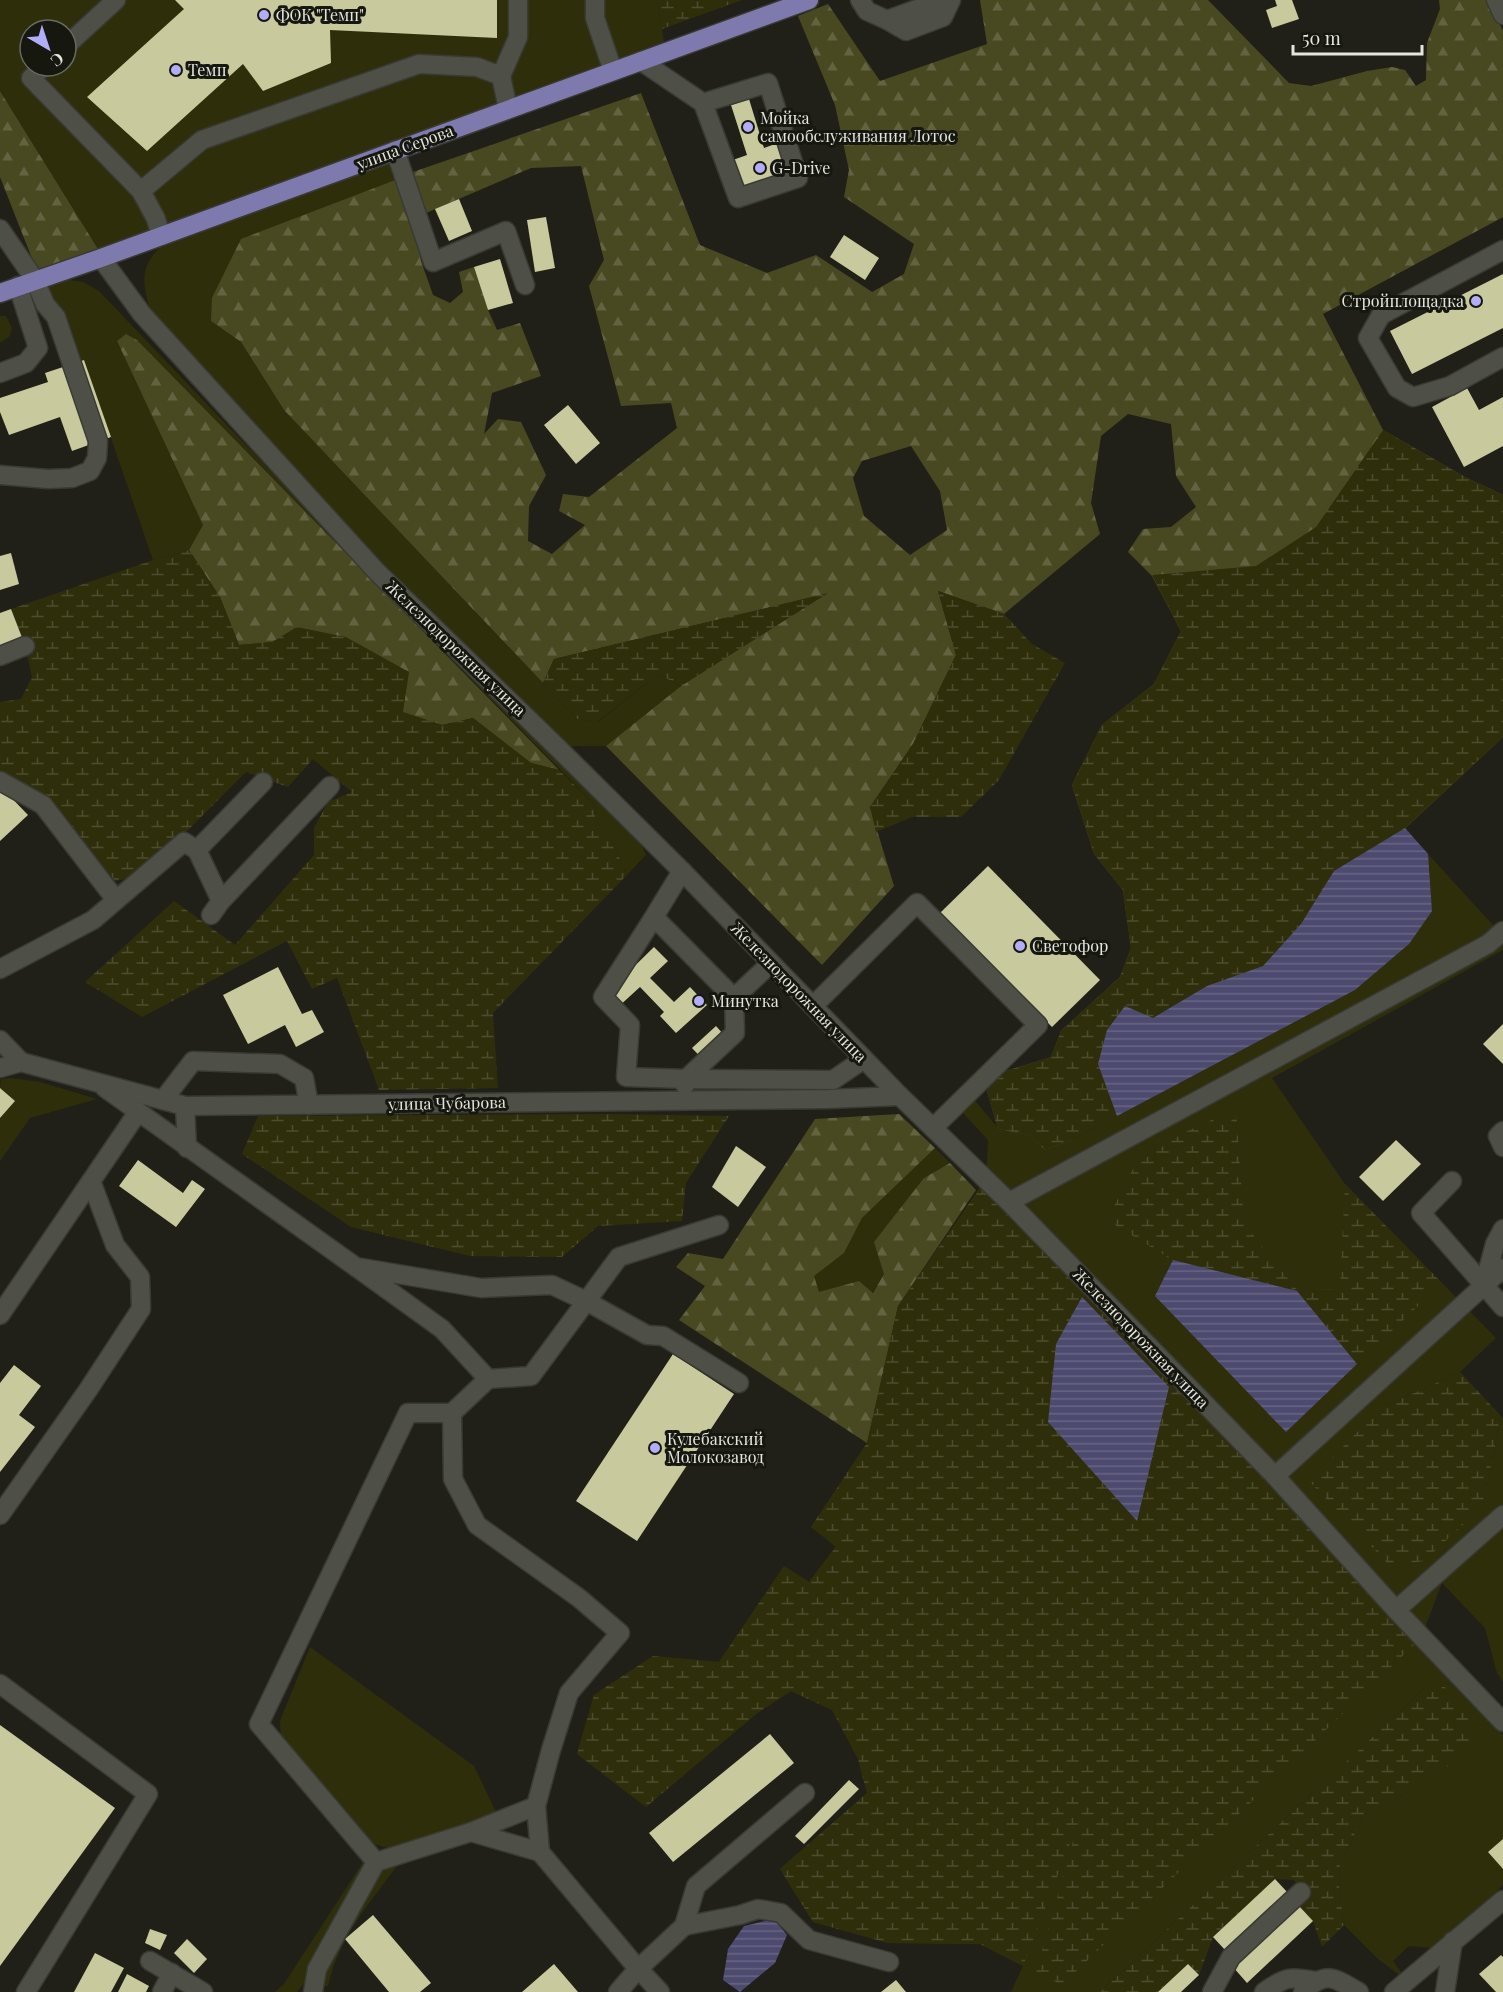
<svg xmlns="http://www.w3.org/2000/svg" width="1503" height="1992" viewBox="0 0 1503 1992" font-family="'Playfair Display',serif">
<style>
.grass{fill:#2e2e0b;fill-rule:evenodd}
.forest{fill:url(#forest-firs);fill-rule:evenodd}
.wetland{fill:url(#wetland-marsh)}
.water{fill:url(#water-rules)}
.building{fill:#c8ca9d}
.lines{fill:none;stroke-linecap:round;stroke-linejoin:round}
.minor-casing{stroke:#3a3a35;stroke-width:21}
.major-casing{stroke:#3a3a35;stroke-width:21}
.minor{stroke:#4e4f46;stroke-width:18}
.major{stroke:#7e7aae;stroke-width:18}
.poi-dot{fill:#b2adf9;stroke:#16170f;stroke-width:2}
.labels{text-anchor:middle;stroke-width:6;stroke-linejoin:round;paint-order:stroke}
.poi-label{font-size:16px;fill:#e6e6e1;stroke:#16170f;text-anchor:start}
.street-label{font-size:16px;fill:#e6e6e1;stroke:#16170f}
</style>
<defs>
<pattern id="forest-firs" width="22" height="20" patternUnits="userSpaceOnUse" patternTransform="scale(1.5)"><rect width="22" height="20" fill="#494921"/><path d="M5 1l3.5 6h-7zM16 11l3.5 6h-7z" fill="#636341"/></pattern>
<pattern id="wetland-marsh" width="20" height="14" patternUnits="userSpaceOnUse" patternTransform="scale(1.5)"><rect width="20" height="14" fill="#2e2e0b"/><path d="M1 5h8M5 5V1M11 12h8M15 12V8" fill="none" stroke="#4c4c2e"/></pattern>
<pattern id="water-rules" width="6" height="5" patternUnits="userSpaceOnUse" patternTransform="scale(1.5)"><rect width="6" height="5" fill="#4d4a6f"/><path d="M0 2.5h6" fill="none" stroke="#676483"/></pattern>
</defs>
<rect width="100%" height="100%" fill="#202018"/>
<g class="grass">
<path d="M0 0H657L664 42 98 249 0 91ZM30 30H66V66H30Z"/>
<path d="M392 160 398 179 211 321 241 342 284 410 577 719 598 722 658 674 681 686 606 746H567L382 566 151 312C142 282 139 268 162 245Z"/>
<polygon points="64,279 83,282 99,291 369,574 624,824 640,842 646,855 627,875 611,839 595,820 596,806 137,340 126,334 117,341 203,525 189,550 153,560 84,360 78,362 65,317 45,286"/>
<polygon points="0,316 6,316 12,328 9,337 0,343"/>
<polygon points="1428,854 1503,936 1503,950 1272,1078 1345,1184 1496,1338 1460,1372 1381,1408 1483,1506 1501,1416 1503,1418 1503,1682 1497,1673 1485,1628 1442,1583 1421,1638 1439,1670 1503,1735 1503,1841 1488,1852 1503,1869 1503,1885 1476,1913 1433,1948 1409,1946 1393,1961 1403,1975 1402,1977 1378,1959 1344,1925 1339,1885 1340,1864 1364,1815 1406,1794 1422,1774 1452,1765 1445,1687 1426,1687 1100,1992 1011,1992 1023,1966 980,1944 888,1943 813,1922 780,1869 867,1793 858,1759 832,1710 791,1691 756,1714 646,1807 577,1754 594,1695 653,1656 719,1662 784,1566 809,1582 836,1546 811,1527 867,1443 898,1306 986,1179 988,1140 962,1112 971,1096 998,1128 1029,1135 1045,1149 1071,1140 1355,990 1432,911"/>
<polygon points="11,1078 40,1082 97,1099 30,1118 0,1161 0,1118 15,1101 0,1088 1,1079"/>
<polygon points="935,1148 950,1163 924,1178 884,1274 872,1293 859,1281 819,1293 813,1276 844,1253 862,1218"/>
<polygon points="310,1647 474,1766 496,1812 466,1826 392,1849 373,1844 281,1739 280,1721"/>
<polygon points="365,1859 359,1883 306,1981 297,1992 275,1992 284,1984"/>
<path d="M400 1862C371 1901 339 1937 328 1986H324L327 1965 371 1886 384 1869Z"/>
</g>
<g class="forest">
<path d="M980 0H1208L1289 83 1311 86 1367 71 1392 67 1405 70 1416 86 1426 80 1427 43 1440 9 1439 0H1488L1503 31V217L1323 314 1383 430 1465 477 1503 495V737L1071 1140 1045 1150 1029 1135 998 1129 987 1091 1000 1073 1051 1057 1061 1031 1120 977 1131 948 1123 890 1094 854 1072 785 1102 725 1154 684 1181 631 1152 576 1128 552 1143 529 1171 527 1196 507 1176 476 1171 424 1128 414 1101 436 1091 503 1100 534 1004 614 938 591 956 655 913 744 870 807 894 886 822 965 606 746 681 686 826 594 554 659 543 683 284 410 241 342 211 321 212 298 241 239 398 179 413 219 421 261 433 295 450 303 463 292 459 272 474 267 488 310 497 330 520 323 541 376 492 393 484 434 498 419 521 422 546 475 529 506 528 541 552 554 585 525 559 511 563 494 589 497 677 428 671 403 621 406 589 286 604 260 581 166 531 168 426 213 413 172 641 93 700 245 767 273 816 255 872 292 904 274 914 244 844 197 849 170 835 105 798 16 828 4 880 81 987 44ZM911 446 940 491 947 530 910 555 864 516 853 478 862 461Z"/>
<polygon points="0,91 98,249 37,271 0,177"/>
<polygon points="126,334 137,340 559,770 531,763 473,718 442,725 402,712 297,627 273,642 239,645 220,597 189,550 203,525 117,341"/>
<polygon points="899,1114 935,1148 862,1218 844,1253 814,1276 819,1292 859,1281 873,1293 884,1274 874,1242 924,1178 950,1163 976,1190 898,1306 867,1443 679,1320 705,1286 676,1267 688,1253 723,1259 815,1119"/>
</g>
<g class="wetland">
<polygon points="657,0 742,0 662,29"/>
<polygon points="1383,430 1465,477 1503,495 1503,737 1405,828 1428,854 1432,911 1409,944 1355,990 1071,1140 1045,1150 1029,1135 998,1129 987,1091 1000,1073 1051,1057 1061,1031 1120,977 1131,948 1123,890 1094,854 1072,785 1102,725 1154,684 1181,631 1152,575 1256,566 1316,527"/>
<polygon points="189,550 220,597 239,645 272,642 297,627 346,637 409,672 403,712 442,725 473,718 531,763 559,770 596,806 595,820 611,839 627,875 493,1013 498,1088 379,1090 337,978 312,989 287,941 142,1017 85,982 174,901 235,945 314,855 314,828 328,802 352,792 313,759 288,787 246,772 173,845 130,878 115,881 48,798 0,771 0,702 21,699 32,677 25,646 11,609 153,560"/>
<polygon points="938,591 1004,614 1032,644 1065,663 999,780 961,817 912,817 876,832 870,807 913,744 956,655"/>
<polygon points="828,593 681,686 658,674 597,722 577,719 543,683 554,659"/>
<polygon points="1236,1109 1244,1224 1297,1290 1340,1289 1345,1184 1442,1283 1286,1432 1155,1296 1172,1260 1107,1220 1135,1165 1183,1133"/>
<polygon points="610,1114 729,1116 686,1183 682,1221 598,1226 562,1257 470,1256 351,1227 242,1154 258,1116"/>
<polygon points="986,1179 1421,1638 1062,1985 1036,1972 1080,1817 1023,1966 980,1944 888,1943 813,1922 780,1869 867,1793 858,1759 832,1710 791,1691 756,1714 646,1807 577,1754 594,1695 653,1656 719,1662 784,1566 809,1582 836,1547 811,1527 867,1443 898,1306"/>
<polygon points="1460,1372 1501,1416 1483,1506 1424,1561 1390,1566 1309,1481 1381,1408"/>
<polygon points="1426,1687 1445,1687 1468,1717 1471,1745 1452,1765 1423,1774 1406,1794 1364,1815 1340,1864 1339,1885 1344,1925 1322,1947 1313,1921 1299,1906 1301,1892 1294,1880 1275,1879 1213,1937 1199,1975 1188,1964 1158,1992 1100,1992"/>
</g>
<g class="water">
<polygon points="1405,828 1428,854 1432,911 1409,944 1355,990 1117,1116 1098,1064 1107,1030 1125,1006 1153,1018 1207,986 1263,966 1301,924 1334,871"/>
<polygon points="1173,1260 1297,1291 1357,1364 1286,1432 1155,1296"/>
<polygon points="1082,1297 1169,1387 1137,1521 1048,1422 1056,1344"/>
<polygon points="774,1919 787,1935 775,1963 740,1992 723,1980 728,1949 744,1926"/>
</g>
<g class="building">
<polygon points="175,0 497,0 497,38 330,30 331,63 263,91 243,64 147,151 87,97 184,9"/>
<polygon points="1275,0 1292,0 1299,19 1272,28 1266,10 1277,6"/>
<polygon points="749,99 764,148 778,143 789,175 742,193 730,161 747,155 731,105"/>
<polygon points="459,199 472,231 449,241 435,209"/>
<polygon points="546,217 555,268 535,272 527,220"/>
<polygon points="844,235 879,258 865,280 830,257"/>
<polygon points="500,259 513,303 488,310 474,267"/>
<polygon points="1503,274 1503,328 1412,374 1390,331"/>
<polygon points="84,360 111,437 72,451 60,417 9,435 0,412 0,398 48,382 45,373"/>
<polygon points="1467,388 1479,410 1503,397 1503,446 1464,467 1432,407"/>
<polygon points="568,405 600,443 576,464 544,425"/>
<polygon points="11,553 19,584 0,590 0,556"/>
<polygon points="11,609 23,640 0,649 0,613"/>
<polygon points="2,788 28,815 0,841 0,790"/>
<polygon points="988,866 1100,980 1052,1027 940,913"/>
<polygon points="654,947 668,961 650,978 674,1002 690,987 707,1005 676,1033 660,1016 664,1012 640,987 617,1008 605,995"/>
<polygon points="278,967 302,1014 312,1010 324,1032 296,1047 285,1025 248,1044 223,995"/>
<polygon points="1503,1024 1503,1064 1483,1044"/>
<polygon points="716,1026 732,1044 709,1066 692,1048"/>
<polygon points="0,1088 15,1101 0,1118"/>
<polygon points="1396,1140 1421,1164 1383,1201 1359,1177"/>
<polygon points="736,1146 766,1167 738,1207 712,1187"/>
<polygon points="138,1160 183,1193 192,1180 205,1189 176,1227 119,1186"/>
<polygon points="673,1354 734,1394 637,1541 576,1501"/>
<polygon points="14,1365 41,1386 19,1415 35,1427 0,1472 0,1383"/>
<polygon points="0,1725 115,1808 0,1966"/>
<polygon points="770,1734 794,1763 673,1862 649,1833"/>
<polygon points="849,1780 859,1789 804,1844 795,1836"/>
<polygon points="1503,1839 1503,1869 1488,1852"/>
<polygon points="1275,1879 1288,1893 1226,1951 1213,1937"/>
<polygon points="1299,1906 1313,1921 1247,1983 1233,1967"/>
<polygon points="373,1915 431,1983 420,1992 389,1992 345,1939"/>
<polygon points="150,1929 167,1935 160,1950 145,1943"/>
<polygon points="187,1939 207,1959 194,1973 174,1953"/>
<polygon points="95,1953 124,1968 111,1992 74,1992"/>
<polygon points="1501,1955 1503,1957 1503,1992 1496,1992 1479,1974"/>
<polygon points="554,1964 578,1992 522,1992"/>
<polygon points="1188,1964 1199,1975 1181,1992 1158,1992"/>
<polygon points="127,1974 149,1986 146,1992 118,1992"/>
<polygon points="896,1980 906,1992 881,1992"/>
</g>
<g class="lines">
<defs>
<g id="minor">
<polyline points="595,0 595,18 613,71"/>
<polyline points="860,0 867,11 887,20 942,0"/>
<polyline points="1496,0 1503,15"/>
<polyline points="887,20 906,31 943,17 951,0"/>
<polyline points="66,46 116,0"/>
<polyline points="641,61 703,103 738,198 798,178 768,83 703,103"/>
<polyline points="44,66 31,78 141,191"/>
<polyline points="501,76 518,37 518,0"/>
<polyline points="395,150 433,262 506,231 525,285"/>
<polyline points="0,229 35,280 45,304 56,317 98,441 97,458 90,471 72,478 48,479 0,475"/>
<polyline points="161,236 156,219 141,191 202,140 419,64 477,67 501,76 508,109"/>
<polyline points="1503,250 1381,315 1368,338 1397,388 1413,397 1450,386 1503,357"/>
<polyline points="101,258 142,314 377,572 557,747 682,871 900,1096 1009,1202 1275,1476 1396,1610 1503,1722"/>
<polyline points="0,373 26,363 38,348 18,286"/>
<polyline points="0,656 25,646"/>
<polyline points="0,781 43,805 116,900"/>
<polyline points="197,850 263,782"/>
<polyline points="211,915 221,901 330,786"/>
<polyline points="654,917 603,997 630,1025 626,1077 686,1079 735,1033 734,998 654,917 682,871"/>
<polyline points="0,969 93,920 184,842 197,850 221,901"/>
<polyline points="734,998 771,963"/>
<polyline points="813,1006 917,903 1038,1025 933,1128"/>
<polyline points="0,1040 21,1062"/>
<polyline points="0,1068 21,1062 185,1106 827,1099 900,1096"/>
<polyline points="685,1085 686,1079 833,1080 864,1059"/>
<polyline points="105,1088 356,1267 481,1288 552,1285 586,1301 647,1335 663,1336 739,1383"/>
<polyline points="163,1100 193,1061 280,1064 304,1078 309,1105"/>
<polyline points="185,1106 187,1148"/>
<polyline points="1503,1131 1498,1136 1503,1147"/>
<polyline points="1452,1181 1421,1213 1503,1307"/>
<polyline points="1009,1202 1488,944 1503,931"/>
<polyline points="1484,1285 1495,1244 1503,1229"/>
<polyline points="0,1315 138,1112"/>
<polyline points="488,1379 531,1376 619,1257 719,1225"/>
<polyline points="452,1413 453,1479 477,1525 579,1598 620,1633 569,1693 551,1750 536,1806 540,1852 634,1964 660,1992"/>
<polyline points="1275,1476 1503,1268"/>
<polyline points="0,1515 88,1390 141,1309 140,1277 115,1245 91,1181"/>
<polyline points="1396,1610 1503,1515"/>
<polyline points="0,1684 148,1794 26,1992"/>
<polyline points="471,1832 536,1806"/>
<polyline points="376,1862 471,1832 540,1852"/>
<polyline points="684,1926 740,1915 758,1909 781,1913 809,1940 889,1962"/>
<polyline points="150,1961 203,1992"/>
<polyline points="162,1992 172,1973"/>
<polyline points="313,1992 317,1969 376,1862 259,1724 408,1413 452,1413 488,1379 442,1329 356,1267"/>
<polyline points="618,1992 638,1969 684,1926 696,1886 805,1793"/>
<polyline points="1212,1992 1231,1957 1301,1892"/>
<path d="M1264 1992C1285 1977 1290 1976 1315 1981"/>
<path d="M1303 1992C1327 1970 1334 1978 1359 1992"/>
<polyline points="1394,1992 1503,1900"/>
<polyline points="1445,1992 1453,1941"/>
</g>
<polyline id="major" points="0,293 101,258 809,0"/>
</defs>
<use href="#minor" class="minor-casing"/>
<use href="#major" class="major-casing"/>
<use href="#minor" class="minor"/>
<use href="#major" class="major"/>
</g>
<g class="poi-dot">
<circle cx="264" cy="15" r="6"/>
<circle cx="176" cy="70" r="6"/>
<circle cx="748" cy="127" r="6"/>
<circle cx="760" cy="168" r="6"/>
<circle cx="1476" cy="301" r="6"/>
<circle cx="1020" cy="946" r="6"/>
<circle cx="699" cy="1001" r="6"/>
<circle cx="655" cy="1448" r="6"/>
</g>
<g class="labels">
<g class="poi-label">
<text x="276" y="21">ФОК "Темп"</text>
<text x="188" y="76">Темп</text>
<text x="760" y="124">Мойка<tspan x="760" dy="18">самообслуживания Лотос</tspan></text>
<text x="772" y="174">G-Drive</text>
<text x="1464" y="307" text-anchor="end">Стройплощадка</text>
<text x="1032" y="952">Светофор</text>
<text x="711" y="1007">Минутка</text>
<text x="667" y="1445">Кулебакский<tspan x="667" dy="18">Молокозавод</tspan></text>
</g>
<g class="street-label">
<text transform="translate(405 147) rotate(-20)" y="6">улица Серова</text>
<text transform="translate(456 648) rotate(44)" y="6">Железнодорожная улица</text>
<text transform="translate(799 992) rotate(46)" y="6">Железнодорожная улица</text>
<text transform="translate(447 1103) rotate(-1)" y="6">улица Чубарова</text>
<text transform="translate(1141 1338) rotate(46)" y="6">Железнодорожная улица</text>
</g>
</g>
<g transform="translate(48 48) rotate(141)"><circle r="28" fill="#16170f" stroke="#696a63" stroke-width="1.5"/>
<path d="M0-4.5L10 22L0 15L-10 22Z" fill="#b2adf9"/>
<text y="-9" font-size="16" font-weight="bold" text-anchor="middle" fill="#e6e6e1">С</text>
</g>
<path d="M1293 45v9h129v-9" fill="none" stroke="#e6e6e1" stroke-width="3"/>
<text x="1302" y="45" font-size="18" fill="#e6e6e1" stroke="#16170f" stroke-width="4.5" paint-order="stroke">50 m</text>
</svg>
